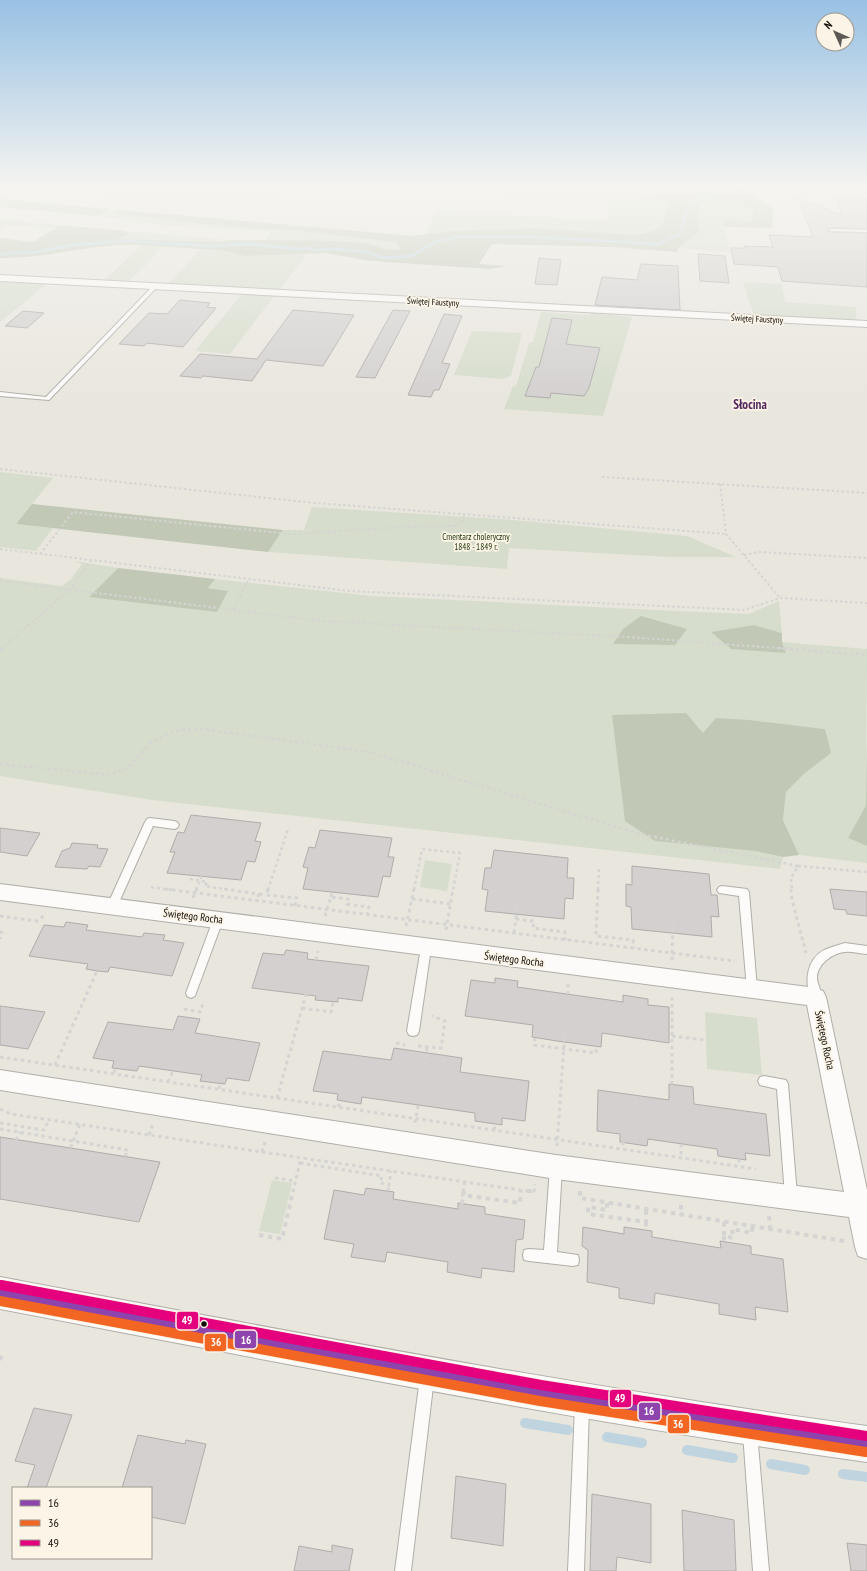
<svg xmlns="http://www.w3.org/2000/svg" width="867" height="1571" viewBox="0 0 867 1571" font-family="'PT Sans Narrow',sans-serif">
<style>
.green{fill:#d6ddcc}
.forest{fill:#c1c9b6}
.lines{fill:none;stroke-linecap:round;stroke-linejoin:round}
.stream-far1{stroke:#c0d4df;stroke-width:3}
.stream{stroke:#c0d4df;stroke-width:10}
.building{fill:#d3d0cf;stroke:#afacab}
.service-casing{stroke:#b0aea8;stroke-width:2}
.minor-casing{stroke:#b0aea8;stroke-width:2}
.tertiary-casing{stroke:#b0aea8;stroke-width:2}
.path-far4{stroke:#d5d4d2;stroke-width:1;stroke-dasharray:1.5 1.5;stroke-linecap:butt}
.path-far3{stroke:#d5d4d2;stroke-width:2;stroke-dasharray:2.5 2.5;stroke-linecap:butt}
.path-far2{stroke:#d5d4d2;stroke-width:2.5;stroke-dasharray:3 3;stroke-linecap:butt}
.path-far1{stroke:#d5d4d2;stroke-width:3;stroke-dasharray:3.5 3.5;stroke-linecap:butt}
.path{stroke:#d5d4d2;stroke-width:4;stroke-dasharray:4.5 4.5;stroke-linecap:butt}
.service{fill:#fcfbfa;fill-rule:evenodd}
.minor{fill:#fcfbfa;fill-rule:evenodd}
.tertiary{fill:#fcfbfa;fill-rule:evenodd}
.bus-1-casing{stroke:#fcf4e6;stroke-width:12}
.bus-2-casing{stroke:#fcf4e6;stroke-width:12}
.bus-3-casing{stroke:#fcf4e6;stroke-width:12}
.bus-1{stroke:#8e44ad;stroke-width:10}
.bus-2{stroke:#f26522;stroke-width:10}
.bus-3{stroke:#e5007d;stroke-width:10}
.bus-dot{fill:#120f0b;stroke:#fcf4e6;stroke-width:1.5}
.labels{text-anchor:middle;stroke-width:3.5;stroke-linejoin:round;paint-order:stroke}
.far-street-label{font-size:9px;fill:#120f0b;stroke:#fcf4e6}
.far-park-label{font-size:9px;fill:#1b3309;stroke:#fcf4e6}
.street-label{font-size:11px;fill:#120f0b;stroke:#fcf4e6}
.far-district-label{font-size:13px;font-weight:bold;fill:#54295e;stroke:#fcf4e6}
.line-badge{stroke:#fcf4e6;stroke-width:1.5}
.badge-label{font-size:11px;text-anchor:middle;font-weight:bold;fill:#fff}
</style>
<rect width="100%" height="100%" fill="#e9e6de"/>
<g class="green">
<polygon points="80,184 294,184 268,202 70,191"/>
<polygon points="317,184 366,184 608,195 611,184 690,187 667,196 644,199 664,201 668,204 664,221 658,229 637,235 536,228 450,231 425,235 436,211 608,221 610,198"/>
<path d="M702 203 753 208 752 222 725 219 724 227 730 252 678 248 700 231C698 221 696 212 702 203Z"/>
<polygon points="109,209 119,210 115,214 232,227 291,230 396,242 401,249 388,251 364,243 265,241 271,232 162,225 98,216 107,212"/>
<path d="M0 219 60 225C41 236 18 218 0 229Z"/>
<polygon points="124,231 230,240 223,242 115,239 128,235"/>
<polygon points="141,245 163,246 150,261 127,283 103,282"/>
<polygon points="200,250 227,251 244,256 303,254 306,256 279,290 168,284"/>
<polygon points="0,280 48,283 0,322"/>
<polygon points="743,282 782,284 785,302 856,307 856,321 754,316"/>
<polygon points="242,294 275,295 230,354 195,351"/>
<polygon points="541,312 589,315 591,313 632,317 603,416 504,409 513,386 516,386 529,343 533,342"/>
<polygon points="472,331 522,333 511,376 502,379 454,375"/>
<polygon points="0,472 53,478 16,524 53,528 36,551 0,547"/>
<polygon points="312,507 513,520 687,536 736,557 670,557 509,548 507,569 268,552 283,530 304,530"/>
<polygon points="74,561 118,568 89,597 228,591 208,588 215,579 372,596 654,610 749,614 779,601 782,633 754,625 712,632 786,653 782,642 867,649 866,805 848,838 867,846 867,863 799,855 783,820 786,792 805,773 825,729 750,720 755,851 783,857 780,869 152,800 0,776 0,578 62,586 71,579 82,564"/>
<polygon points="425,860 452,864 447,891 420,887"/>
<polygon points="705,1012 757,1018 762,1075 707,1069"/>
<polygon points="272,1180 292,1183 280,1234 259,1231"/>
</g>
<g class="forest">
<path d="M691 184H784L750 192 773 208 772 228 724 227 725 219 752 222 753 208 702 203C696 212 698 221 700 231L678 248 677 252 611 247 492 244 479 264 507 266 489 269 371 261 325 253 244 256 227 251 141 245 139 242 140 245C93 243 47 259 0 258V238L33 242 60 225 124 231 129 234 117 239 223 242 230 240C274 241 319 239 363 243 378 244 384 253 401 249L396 242 291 230 232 227 115 214 119 210 413 236 450 231 536 228 637 235 658 229 664 221 668 204 664 201 643 199 667 196 690 187Z"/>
<polygon points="0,199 109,209 107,212 98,216 0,207"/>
<polygon points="32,504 283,530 268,552 16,524"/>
<polygon points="118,568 215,579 208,588 228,591 217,612 89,597"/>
<polygon points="641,616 687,629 675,645 613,644 623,629"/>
<polygon points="754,625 782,633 782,642 786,653 731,649 711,632"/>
<polygon points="686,713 703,733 716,718 750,720 825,729 831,753 805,773 786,792 783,820 799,855 783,857 755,851 655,841 625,821 612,715"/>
<polygon points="867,740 867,846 848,838 866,805"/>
</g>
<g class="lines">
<polyline class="stream-far1" points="0,254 36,252 73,245 126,241 212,246 249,244 298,249 308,248 313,250 336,249 368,252 383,258 412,256 433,243 455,237 530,237 659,244 681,233 684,217 689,206 695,201 730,192 747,184"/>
<g class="stream">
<polyline points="525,1423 568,1430"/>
<polyline points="607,1437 642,1443"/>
<polyline points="687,1450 733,1458"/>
<polyline points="771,1464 805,1470"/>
<polyline points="843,1474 867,1477"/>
</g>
</g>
<g class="building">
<polygon points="836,197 867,199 867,228 831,228 828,231 829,232 867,233 867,287 782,281 778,267 734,264 731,248 745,248 744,246 773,247 769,235 813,237 798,198 842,215"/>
<polygon points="698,254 725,256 729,283 700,281"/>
<polygon points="539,258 561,260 557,285 535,284"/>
<polygon points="641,264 678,266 680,310 595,305 602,277 637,280"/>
<polygon points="180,300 210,303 207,307 216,308 183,347 147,343 144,346 119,344 149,313 167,314"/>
<polygon points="293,310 354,315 323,366 266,360 252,381 203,376 201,378 180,376 200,354 257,359"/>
<polygon points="393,310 410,311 375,378 356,377"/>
<polygon points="23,311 44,313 27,328 5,326"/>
<polygon points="444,314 462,316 442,363 450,364 439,390 434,390 431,397 408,395"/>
<polygon points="552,318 572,320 566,344 600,348 589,388 584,396 551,393 550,398 525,396 536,367 539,367"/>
<polygon points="191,815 261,823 255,841 261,842 255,862 247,861 241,880 167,873 175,852 170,852 178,832 184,833"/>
<polygon points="0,828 40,833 27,856 0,852"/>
<polygon points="320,830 392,838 388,857 394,857 390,877 383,876 378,897 303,889 308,868 303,867 309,847 315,848"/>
<polygon points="72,843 98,845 97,848 108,849 100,867 89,866 87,869 55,867 62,851 70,848"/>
<polygon points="494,850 568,858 567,878 574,878 573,899 565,898 564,919 485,911 488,890 482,889 485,868 491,868"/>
<polygon points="632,866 709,874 711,895 717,895 719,917 711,916 712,937 632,929 631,907 626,906 626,884 632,885"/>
<polygon points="830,889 867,892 867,916 847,914 846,910 834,909"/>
<polygon points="66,922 88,925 86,930 142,937 144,933 165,935 163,940 184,943 172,976 110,967 108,972 97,971 86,969 88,964 29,956 44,925 64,927"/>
<polygon points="286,950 308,953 307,959 369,966 362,1001 338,998 338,1002 315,1000 316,996 252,988 263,953 284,955"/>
<polygon points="495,978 518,981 517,987 623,1002 623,995 648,999 648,1005 669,1007 669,1043 602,1033 601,1047 557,1041 532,1037 533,1025 465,1016 471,980 495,983"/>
<polygon points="0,1006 45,1012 28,1049 0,1045"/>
<polygon points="178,1016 200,1019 195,1033 260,1043 249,1081 227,1078 225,1084 200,1081 202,1075 139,1066 137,1071 112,1068 114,1061 93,1058 108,1022 173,1030"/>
<polygon points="394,1048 462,1058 460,1072 529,1081 525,1121 502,1118 502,1125 475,1121 475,1113 362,1097 361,1104 337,1100 338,1094 313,1091 323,1051 391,1060"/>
<polygon points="669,1084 693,1087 694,1104 766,1114 770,1156 745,1153 746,1160 718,1156 717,1149 648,1139 647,1146 620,1142 620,1134 597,1131 598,1090 669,1100"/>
<polygon points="0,1137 160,1162 139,1222 0,1199"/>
<polygon points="366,1188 394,1192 393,1199 458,1209 458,1203 485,1207 485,1214 525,1220 523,1239 516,1240 514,1272 482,1268 481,1278 447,1272 448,1262 387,1252 385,1262 351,1257 354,1244 324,1239 334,1190 364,1195"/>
<polygon points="583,1227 624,1234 624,1227 652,1231 652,1237 721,1248 720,1241 751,1246 751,1254 783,1259 788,1312 755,1307 756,1320 719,1314 719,1304 655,1293 654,1304 619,1298 619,1288 587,1282 588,1250 582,1246"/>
<polygon points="34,1408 72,1415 46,1488 27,1488 35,1465 15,1461"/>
<polygon points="138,1435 185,1444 186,1440 206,1444 185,1524 151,1517 151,1488 122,1488"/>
<polygon points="456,1476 506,1484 503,1546 451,1538"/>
<polygon points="592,1494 651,1504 651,1563 617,1557 616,1571 590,1571"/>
<polygon points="682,1510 734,1520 736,1571 684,1571"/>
<polygon points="847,1543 867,1545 867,1571 851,1571"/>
<polygon points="332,1545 353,1549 349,1571 294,1571 299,1546 332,1552"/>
</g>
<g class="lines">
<defs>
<g id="service">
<polygon points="831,229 867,230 867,232 829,231"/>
<polygon points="153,286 157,287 49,400 0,396 0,392 46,397"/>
<polygon points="150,818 174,821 177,822 179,825 177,828 174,829 153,826 116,909 112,910 108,909 107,906 145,822 147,819"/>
<polygon points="722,886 747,889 749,892 757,989 756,992 752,994 748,992 747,989 739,896 719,893 717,890 719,887"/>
<polygon points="218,916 222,917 223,920 196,993 195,996 191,998 187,996 186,993 213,920 214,917"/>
<path d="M845 943 867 946V954C860 954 851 951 845 952 833 953 819 963 817 976 816 984 824 992 820 1000L816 1002 812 1000C804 983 806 960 824 950 831 947 838 945 845 943Z"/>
<polygon points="426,944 430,945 431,948 419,1031 417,1035 413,1036 409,1035 407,1031 421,948 422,945"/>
<polygon points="764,1076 786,1080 788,1084 797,1196 795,1200 791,1202 787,1200 785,1196 777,1089 760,1085 758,1081 760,1077"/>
<polygon points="556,1162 560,1164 562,1168 557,1252 578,1255 579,1260 578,1265 573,1266 529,1261 524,1260 523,1255 524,1250 529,1249 544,1250 550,1168 552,1164"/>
<polygon points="427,1371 432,1373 434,1378 411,1571 395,1571 420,1378 422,1373"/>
<polygon points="582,1400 587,1402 589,1407 584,1571 568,1571 575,1407 577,1402"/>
<polygon points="750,1426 755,1428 757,1433 769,1571 753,1571 743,1433 745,1428"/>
</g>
<g id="minor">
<polygon points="0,275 867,321 867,327 0,281"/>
<polygon points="0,884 816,988 823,991 826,997 867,1190 867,1259 858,1256 855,1247 849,1217 556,1179 0,1090 0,1070 556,1155 844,1192 807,1005 0,900"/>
</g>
<path id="tertiary" d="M0 1277C288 1331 576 1387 867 1426V1462C576 1422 288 1364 0 1309Z"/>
</defs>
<use href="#service" class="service-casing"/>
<use href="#minor" class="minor-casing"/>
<use href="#tertiary" class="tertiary-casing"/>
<polyline class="path-far4" points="798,199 832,207 867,209"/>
<g class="path-far3">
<polyline points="0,469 315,503 726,534"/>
<polyline points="602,477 867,493"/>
<polyline points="720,484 726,534 780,598"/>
<polyline points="0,549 349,591 744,610 780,598 867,603"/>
<polyline points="40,554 73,512 292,534 404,527 454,526 464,521 464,514"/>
<polyline points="744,555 759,552 867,558"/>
<polyline points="0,581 322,621 628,637 791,649"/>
<polyline points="233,610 249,579"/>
<polyline points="1,649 69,590 91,561"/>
</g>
<g class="path-far2">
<polyline points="778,648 867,655"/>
<polyline points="0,650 2,648"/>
<polyline points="0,764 110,775 129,767 151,742 179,730 202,729 370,752 640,834 798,866 791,878 792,890"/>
<polyline points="798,866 867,872"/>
<polyline points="190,879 207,882 205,886 230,890"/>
<polyline points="151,887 173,890"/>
<polyline points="196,890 207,863"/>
<polyline points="268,890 288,829"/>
<polyline points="333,890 335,878"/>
<polyline points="414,890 422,849 460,853 453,890"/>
<polyline points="598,890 599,866"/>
</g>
<g class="path-far1">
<polyline points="165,889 735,961"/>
<polyline points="224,889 259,894 256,900"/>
<polyline points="268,889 266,895 297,898 295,906"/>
<polyline points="598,889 596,936 633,940 634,948"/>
<polyline points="791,889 792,900 806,953"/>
<polyline points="259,894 266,895"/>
<polyline points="331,897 333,889"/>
<polyline points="193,898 197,889"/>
<polyline points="412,899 451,904"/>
<polyline points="0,916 37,921 45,915"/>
<polyline points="325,916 331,897 348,899 347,904 369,907 367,914"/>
<polyline points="516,919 518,900"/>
<polyline points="406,926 414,889"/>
<polyline points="446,930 453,889"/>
<polyline points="0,931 2,933 0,939"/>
<polyline points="514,933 516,919 534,921 533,928 565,932 565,940"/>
<polyline points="316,960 318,951"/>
<polyline points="672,960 673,918"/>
<polyline points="568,984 568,994"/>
<polyline points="672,997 672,1085"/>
<polyline points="302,1008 331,1012 333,1002"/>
<polyline points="184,1009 200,1012 204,1001"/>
<polyline points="672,1036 705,1040"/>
<polyline points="535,1038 534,1045 596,1053 596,1046"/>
<polyline points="396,1043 405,1045"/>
<polyline points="418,1046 441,1048 445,1021 432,1016"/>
<polyline points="0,1057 756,1169"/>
<polyline points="55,1065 97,971"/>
<polyline points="425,1065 427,1047"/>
<polyline points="114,1073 116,1068"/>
<polyline points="168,1082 173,1071"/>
<polyline points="219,1089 220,1084"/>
<polyline points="277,1098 306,994"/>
<polyline points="338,1107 340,1101"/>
<polyline points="0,1109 11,1114 262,1152 265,1142"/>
<polyline points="0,1123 44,1130 49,1120"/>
<polyline points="415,1123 418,1106"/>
<polyline points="0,1129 128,1150 125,1157"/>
<polyline points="494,1130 495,1124"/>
<polyline points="149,1135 153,1124"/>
<polyline points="16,1140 20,1132"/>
<polyline points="623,1142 623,1149"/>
<polyline points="681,1144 681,1158"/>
<polyline points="557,1146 565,1030"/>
<polyline points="262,1152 533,1192"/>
<polyline points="68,1154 80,1124"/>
<polyline points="739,1159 739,1166"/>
<polyline points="300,1163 382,1176 380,1183 389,1185 391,1171"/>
<polyline points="275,1178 295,1181"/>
<polyline points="388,1191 389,1185"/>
<polyline points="293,1192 301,1158"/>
<polyline points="463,1192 465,1182"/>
<polyline points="521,1192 521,1190"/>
<polyline points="534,1192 535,1184"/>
</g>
<g class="path">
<polyline points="464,1191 463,1195 520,1203 521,1191"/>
<polyline points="527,1191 534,1191"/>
<polyline points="580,1191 580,1198 844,1241"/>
<polyline points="607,1203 607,1210 588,1207 588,1214 646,1222 646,1209"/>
<polyline points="462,1204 463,1195"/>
<polyline points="681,1205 681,1215"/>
<polyline points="769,1216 770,1229"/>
<polyline points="646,1222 646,1230"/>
<polyline points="724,1222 724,1236 733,1238 732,1229 752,1233 752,1226"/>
<polyline points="259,1235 282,1239 293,1191"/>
<polyline points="724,1236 724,1242"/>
<polyline points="0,1360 2,1355"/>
</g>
<use href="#service" class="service"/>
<use href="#minor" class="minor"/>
<use href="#tertiary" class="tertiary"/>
<defs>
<polyline id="bus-1" points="0,1293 541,1393 867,1444"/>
<polyline id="bus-2" points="0,1301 540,1401 866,1452"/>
<polyline id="bus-3" points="1,1285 541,1385 867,1436"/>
</defs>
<use href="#bus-1" class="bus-1-casing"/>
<use href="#bus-2" class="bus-2-casing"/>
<use href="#bus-3" class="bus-3-casing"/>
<use href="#bus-1" class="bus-1"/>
<use href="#bus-2" class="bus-2"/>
<use href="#bus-3" class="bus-3"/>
</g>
<linearGradient id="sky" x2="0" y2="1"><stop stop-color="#98c1e4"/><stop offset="0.46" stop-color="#f5f4f0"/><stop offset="1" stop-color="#f5f4f0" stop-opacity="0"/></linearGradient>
<rect width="867" height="404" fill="url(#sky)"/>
<circle class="bus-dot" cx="204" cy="1324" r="3.5"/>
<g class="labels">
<g class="far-street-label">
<text transform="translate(433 302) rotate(3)" y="3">Świętej Faustyny</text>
<text transform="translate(757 319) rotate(3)" y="3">Świętej Faustyny</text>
</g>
<g class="far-park-label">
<text x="476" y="540">Cmentarz choleryczny<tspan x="476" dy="10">1848 - 1849 r.</tspan></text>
</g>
<g class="street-label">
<text transform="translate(193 916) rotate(7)" y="4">Świętego Rocha</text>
<text transform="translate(514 959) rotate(7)" y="4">Świętego Rocha</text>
<text transform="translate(825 1040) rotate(78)" y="4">Świętego Rocha</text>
</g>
<g class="far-district-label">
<text x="750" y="409">Słocina</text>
</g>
</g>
<g class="line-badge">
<rect x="176" y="1311" width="23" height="19" rx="4" fill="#e5007d"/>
<rect x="234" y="1330" width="23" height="19" rx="4" fill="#8e44ad"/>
<rect x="204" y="1333" width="23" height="19" rx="4" fill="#f26522"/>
<rect x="609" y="1389" width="23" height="19" rx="4" fill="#e5007d"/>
<rect x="638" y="1402" width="23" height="19" rx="4" fill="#8e44ad"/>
<rect x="667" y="1414" width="23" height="20" rx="4" fill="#f26522"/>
</g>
<g class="badge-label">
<text x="187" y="1324">49</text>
<text x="246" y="1344">16</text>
<text x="216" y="1346">36</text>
<text x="620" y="1402">49</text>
<text x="649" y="1415">16</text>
<text x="678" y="1428">36</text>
</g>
<rect x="12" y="1487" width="140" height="72" fill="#fcf4e6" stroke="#9e988e"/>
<rect x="20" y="1500" width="20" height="6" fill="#8e44ad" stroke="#9e988e"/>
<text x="48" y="1507" font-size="12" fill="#120f0b">16</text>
<rect x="20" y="1520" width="20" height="6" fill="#f26522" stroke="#9e988e"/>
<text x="48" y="1527" font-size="12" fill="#120f0b">36</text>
<rect x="20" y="1540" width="20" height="6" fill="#e5007d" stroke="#9e988e"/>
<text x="48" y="1547" font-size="12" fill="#120f0b">49</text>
<g transform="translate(835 32) rotate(315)"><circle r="19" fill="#fcf4e6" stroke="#9e988e"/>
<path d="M0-3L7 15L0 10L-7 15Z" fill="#5d5a55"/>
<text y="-6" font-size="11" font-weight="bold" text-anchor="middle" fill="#120f0b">N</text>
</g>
</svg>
